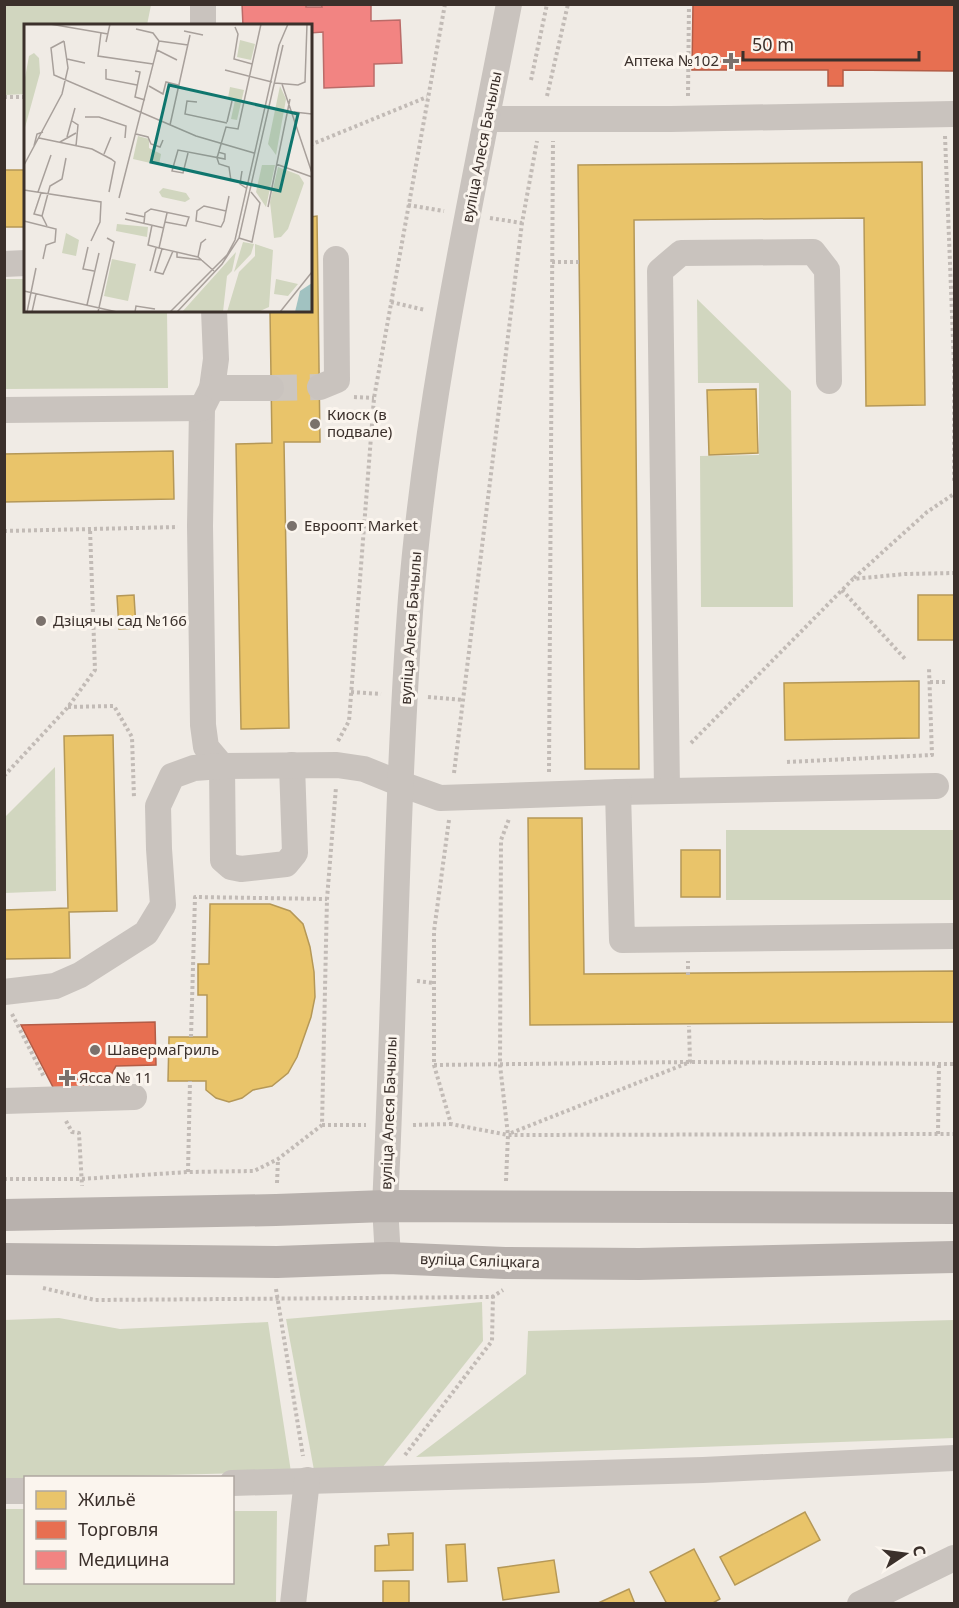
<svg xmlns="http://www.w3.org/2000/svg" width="959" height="1608" viewBox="0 0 959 1608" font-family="'Noto Sans',sans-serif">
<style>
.green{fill:#d1d6bf}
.homes{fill:#e9c46a;stroke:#b59857;stroke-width:1.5}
.shops{fill:#e76f51;stroke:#b35c46;stroke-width:1.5}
.health{fill:#f28482;stroke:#bb6b68;stroke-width:1.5}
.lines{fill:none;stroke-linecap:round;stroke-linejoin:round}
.minor-tunnel{stroke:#ccc6c0;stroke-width:26;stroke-dasharray:26 13;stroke-linecap:butt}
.path{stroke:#c2bbb6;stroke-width:4;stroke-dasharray:3 3;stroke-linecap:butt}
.minor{stroke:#c9c3be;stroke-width:26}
.major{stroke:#b8b1ad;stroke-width:32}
.poi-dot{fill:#7a716c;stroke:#fbf5ee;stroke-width:2}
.labels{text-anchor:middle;stroke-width:6;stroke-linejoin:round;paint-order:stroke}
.poi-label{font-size:15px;fill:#3b302b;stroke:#fbf5ee;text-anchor:start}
.street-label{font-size:15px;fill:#3b302b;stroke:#fbf5ee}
.inset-road{fill:none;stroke:#a8a09b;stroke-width:1.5}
.view{fill:#0f766e;fill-opacity:0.15;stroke:#0f766e;stroke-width:3}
.inset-edge{fill:none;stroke:#3b302b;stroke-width:3}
</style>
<rect width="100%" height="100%" fill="#f0ebe5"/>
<g class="green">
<polygon points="4,5 5,4 151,5 147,25 26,26 25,94 5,95"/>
<polygon points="4,279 25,279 26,310 167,311 168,388 5,389"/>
<polygon points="697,299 791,391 793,607 701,607 700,456 759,455 759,383 698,383"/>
<polygon points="55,767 56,891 5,893 5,817"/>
<rect x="726" y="830" width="228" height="70"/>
<polygon points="482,1302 483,1341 382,1468 314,1470 286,1319"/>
<polygon points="59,1318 120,1329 268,1322 291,1472 5,1479 4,1320"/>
<polygon points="954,1320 954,1438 416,1457 526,1374 528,1331"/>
<polygon points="5,1509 25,1509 26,1582 232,1582 233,1511 277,1511 276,1603 5,1603"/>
</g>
<g class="homes">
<polygon points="922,162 925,405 866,406 864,218 634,220 639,769 585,769 578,165"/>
<rect x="4" y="170" width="22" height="57"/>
<polygon points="317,216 320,442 284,442 289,728 241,729 236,444 272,443 270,310 310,310 310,217"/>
<polygon points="756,389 758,453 709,455 707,390"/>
<polygon points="173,451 174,499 4,502 4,454"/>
<polygon points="134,595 136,628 119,629 117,596"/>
<rect x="918" y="595" width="36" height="45"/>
<polygon points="919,681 919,738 785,740 784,683"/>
<polygon points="113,735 117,911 69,912 70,958 4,959 4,910 68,908 64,736"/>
<polygon points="528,818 582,818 584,974 954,971 954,1022 530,1025"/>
<rect x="681" y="850" width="39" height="47"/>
<polygon points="210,904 270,904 290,911 303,924 310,947 314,972 315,997 311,1017 297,1057 288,1073 272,1086 253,1090 242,1098 229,1102 216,1098 206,1090 206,1081 168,1081 169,1037 207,1037 207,995 198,995 198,964 209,964"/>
<polygon points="805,1512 820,1540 735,1585 720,1557"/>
<polygon points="413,1533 413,1570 375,1571 375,1546 389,1545 388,1534"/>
<polygon points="465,1544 467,1581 448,1582 446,1545"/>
<polygon points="694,1549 720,1599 711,1604 667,1604 650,1572"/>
<polygon points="554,1560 559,1592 503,1600 498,1568"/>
<rect x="383" y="1581" width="26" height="23"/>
<polygon points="629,1589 635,1604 596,1604"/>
</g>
<g class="shops">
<polygon points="693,4 954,4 954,71 843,70 843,86 828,86 828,70 692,70"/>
<polygon points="155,1022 156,1065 116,1066 103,1090 55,1091 21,1025"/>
</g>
<polygon class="health" points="242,4 306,4 306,7 322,7 321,4 371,4 371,21 400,20 402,63 374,64 374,86 324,88 323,32 310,33 310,26 243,26"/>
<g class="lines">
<polyline class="minor-tunnel" points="271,388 320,387"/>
<g class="path">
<polyline points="531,80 547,4"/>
<polyline points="547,96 568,4"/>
<polyline points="688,96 689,4"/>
<polyline points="4,97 26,97"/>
<polyline points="945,136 954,365 954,483"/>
<polyline points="310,145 427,97"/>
<polyline points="408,205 444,211"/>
<polyline points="490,218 522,223"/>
<polyline points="552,262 580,262"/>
<polyline points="391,302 425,310"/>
<polyline points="354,397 374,398"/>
<polyline points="4,531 178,527"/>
<polyline points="854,578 927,512 954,494"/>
<polyline points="842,590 906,660"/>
<polyline points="930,682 948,682"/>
<polyline points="351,692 381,694"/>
<polyline points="428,697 463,700"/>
<polyline points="68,707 114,706 132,737 134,798"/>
<polyline points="338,741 349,721 374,398 445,4"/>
<polyline points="691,743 853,579 905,574 954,573"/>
<polyline points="787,762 932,755 929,668"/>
<polyline points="549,772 553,141"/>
<polyline points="454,773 522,223 537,141"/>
<polyline points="4,776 68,707 95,670 90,529"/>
<polyline points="449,820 434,931 434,1065 451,1124 508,1135 954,1134"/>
<polyline points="688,975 688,961"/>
<polyline points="417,981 434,983"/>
<polyline points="12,1014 44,1077"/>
<polyline points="191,1037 195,897 327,899"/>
<polyline points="434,1065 690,1062 954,1064"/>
<polyline points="66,1121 72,1132 79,1133 82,1186"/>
<polyline points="322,1125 366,1125"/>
<polyline points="413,1125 451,1124"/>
<polyline points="511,1133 690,1062 689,1026"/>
<polyline points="938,1134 939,1064"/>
<polyline points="188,1172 190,1081"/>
<polyline points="4,1179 81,1179 188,1172 254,1171 278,1159 322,1125 327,899 336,787"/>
<polyline points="506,1181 508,1135 500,1065 501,840 509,819"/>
<polyline points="277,1183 278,1160"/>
<polyline points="43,1288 95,1300 492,1297 503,1290"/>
<polyline points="276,1289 303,1456"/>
<polyline points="405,1455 492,1341 493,1295"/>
</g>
<g class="minor">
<polyline points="203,26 203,4"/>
<polyline points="487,119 671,119 954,114"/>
<polyline points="4,264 26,263"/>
<polyline points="214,310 216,359 212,388 202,408 200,526 203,725 206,747 222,766 223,860 231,867 241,869 286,864 295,853 292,765"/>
<polyline points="320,387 337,380 336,259"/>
<polyline points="212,388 271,388"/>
<polyline points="4,410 202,408"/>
<polyline points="667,790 660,271 681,253 813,252 827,270 829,381"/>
<polyline points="618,792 936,786"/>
<polyline points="4,992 55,986 80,975 146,933 163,905 159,849 158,806 172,776 194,768 222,766 337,765 364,769 401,784 440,798 618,792 622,940 954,936"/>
<polyline points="4,1101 134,1097"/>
<path d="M388 1258 385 1206C395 1003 396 800 411 598 427 398 471 201 509 4"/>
<polyline points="232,1483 703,1470 954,1458"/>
<polyline points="4,1491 26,1491"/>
<polyline points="293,1604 307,1480"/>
<polyline points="860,1604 954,1558"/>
</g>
<g class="major">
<polyline points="4,1215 276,1210 385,1206 954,1208"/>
<polyline points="4,1259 277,1262 388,1258 505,1263 639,1264 954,1257"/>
</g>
</g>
<g class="poi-dot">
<path d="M728 52h6v6h6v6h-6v6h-6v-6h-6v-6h6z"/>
<circle cx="315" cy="424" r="6"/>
<circle cx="292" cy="526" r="6"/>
<circle cx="41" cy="621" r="6"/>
<circle cx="95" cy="1050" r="6"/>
<path d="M64 1069h6v6h6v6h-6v6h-6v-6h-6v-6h6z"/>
</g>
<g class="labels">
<g class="poi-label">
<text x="719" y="66" text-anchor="end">Аптека №102</text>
<text x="327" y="420">Киоск (в<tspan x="327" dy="17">подвале)</tspan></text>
<text x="304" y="531">Евроопт Market</text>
<text x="53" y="626">Дзіцячы сад №166</text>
<text x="107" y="1055">ШавермаГриль</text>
<text x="79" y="1083">Ясса № 11</text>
</g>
<g class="street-label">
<text transform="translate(482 147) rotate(-79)" y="5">вуліца Алеся Бачылы</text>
<text transform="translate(411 628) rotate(-86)" y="5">вуліца Алеся Бачылы</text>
<text transform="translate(389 1113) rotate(-88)" y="5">вуліца Алеся Бачылы</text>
<text transform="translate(480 1261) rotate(2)" y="5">вуліца Сяліцкага</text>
</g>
</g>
<g transform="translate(24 24)">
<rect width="288" height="288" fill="#f0ebe5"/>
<path d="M216 16 231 20 227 36 213 33ZM10 29 15 34 16 49 0 107V59L5 32ZM256 62 262 75 252 131 244 120ZM206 63 220 66 213 96 207 95 211 76 204 74ZM114 112 125 115V124L137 130 135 141 109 135ZM238 141H251L242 183 232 168ZM254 143 275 151 280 159 264 205 257 213 250 214 246 178ZM139 164 162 169 166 175 161 178 138 173 135 168ZM93 200 124 203 123 213 92 207ZM42 209 55 216 52 232 38 229ZM219 218 230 220 227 230 210 248ZM231 220 249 226 245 283 234 288H203L215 248 231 232ZM212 228 208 247 203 252 199 288H158ZM88 235 112 240 104 277 80 272ZM252 255 274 260 264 272 250 270Z" fill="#d1d6bf"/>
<path d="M288 259V288H271L276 267Z" fill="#a1c2c1"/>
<path class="inset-road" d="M26 0 84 10M211 3 214 10 210 35 228 40M160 7 179 11M77 9 74 32 129 40M40 17 27 24 30 51 172 112 230 129M135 17 164 21M82 18 86 0M255 21 264 0M133 26 153 36M43 35 61 39M82 45V55L113 61M201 46 248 58M111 47 116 48 111 73 121 76M251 59 274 61 281 58 283 0M258 60 288 149M125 62 139 70 142 58 154 61M173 78 163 77 161 90 203 99M270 88 288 90M61 93H75L102 102 101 114M48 97 54 101 52 122M203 98 208 77M146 101 166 11M112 110 124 113 127 120 136 123 139 116M43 113 51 84M15 114 68 125 87 135 91 138 85 168M36 118 52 109M10 122 13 110 19 108M164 129 159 149 148 147 154 126 201 135V130L194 128M80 130 87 113M252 140 288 153M0 141 38 70 44 44 40 17M218 147 216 160 222 164M207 157 205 143 195 140 193 134 202 103 214 105 237 0M0 166 77 178 76 198 67 217M14 168 27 131M17 169 10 190 18 192 23 202M95 174 135 17 129 9 112 5M244 183 266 75M202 187 180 182 173 187 172 197 197 203 200 197 205 172M102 189 121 193M143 189 135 224 174 233 190 247M18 192 26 162 38 155 42 134M101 195 140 204M0 197 32 205 31 218 22 221 19 235M120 199 121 189 127 185 165 193 162 202 141 198M128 201 124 221 135 224M215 214 228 218 236 179 227 168M64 223 59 245 70 247M138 225 131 248 139 250 149 227M153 228V233L178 236M174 233 177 219 182 215M126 247 132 224M0 267 93 288M63 281 75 229M3 288 12 244M8 288 12 270M74 288 90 218 83 214M111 288 112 282 131 285M146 288 203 231 211 216 255 21M153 288 198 240 215 214 259 21M256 288 288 248"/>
<path class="view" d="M145 61 274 90 256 167 127 138Z"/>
<rect width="288" height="288" class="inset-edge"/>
</g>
<rect width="959" height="1608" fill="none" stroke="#3b302b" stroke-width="12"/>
<rect x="24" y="1476" width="210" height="108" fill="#fbf5ee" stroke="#aea6a0" stroke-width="1.5"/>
<rect x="36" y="1491" width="30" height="18" fill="#e9c46a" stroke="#aea6a0" stroke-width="1.5"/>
<text x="78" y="1506" font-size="18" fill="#3b302b">Жильё</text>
<rect x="36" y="1521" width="30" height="18" fill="#e76f51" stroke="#aea6a0" stroke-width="1.5"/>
<text x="78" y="1536" font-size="18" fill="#3b302b">Торговля</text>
<rect x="36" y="1551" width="30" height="18" fill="#f28482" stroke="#aea6a0" stroke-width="1.5"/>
<text x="78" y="1566" font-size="18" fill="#3b302b">Медицина</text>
<g transform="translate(905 1554) rotate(77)" stroke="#fbf5ee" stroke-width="4.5" paint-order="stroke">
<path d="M0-4.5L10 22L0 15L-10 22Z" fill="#3b302b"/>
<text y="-9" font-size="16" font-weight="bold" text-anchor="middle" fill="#3b302b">С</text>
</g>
<path d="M743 51v9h176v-9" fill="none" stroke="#3b302b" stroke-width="3"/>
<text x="752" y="51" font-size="18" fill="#3b302b" stroke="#fbf5ee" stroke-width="4.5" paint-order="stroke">50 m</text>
</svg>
